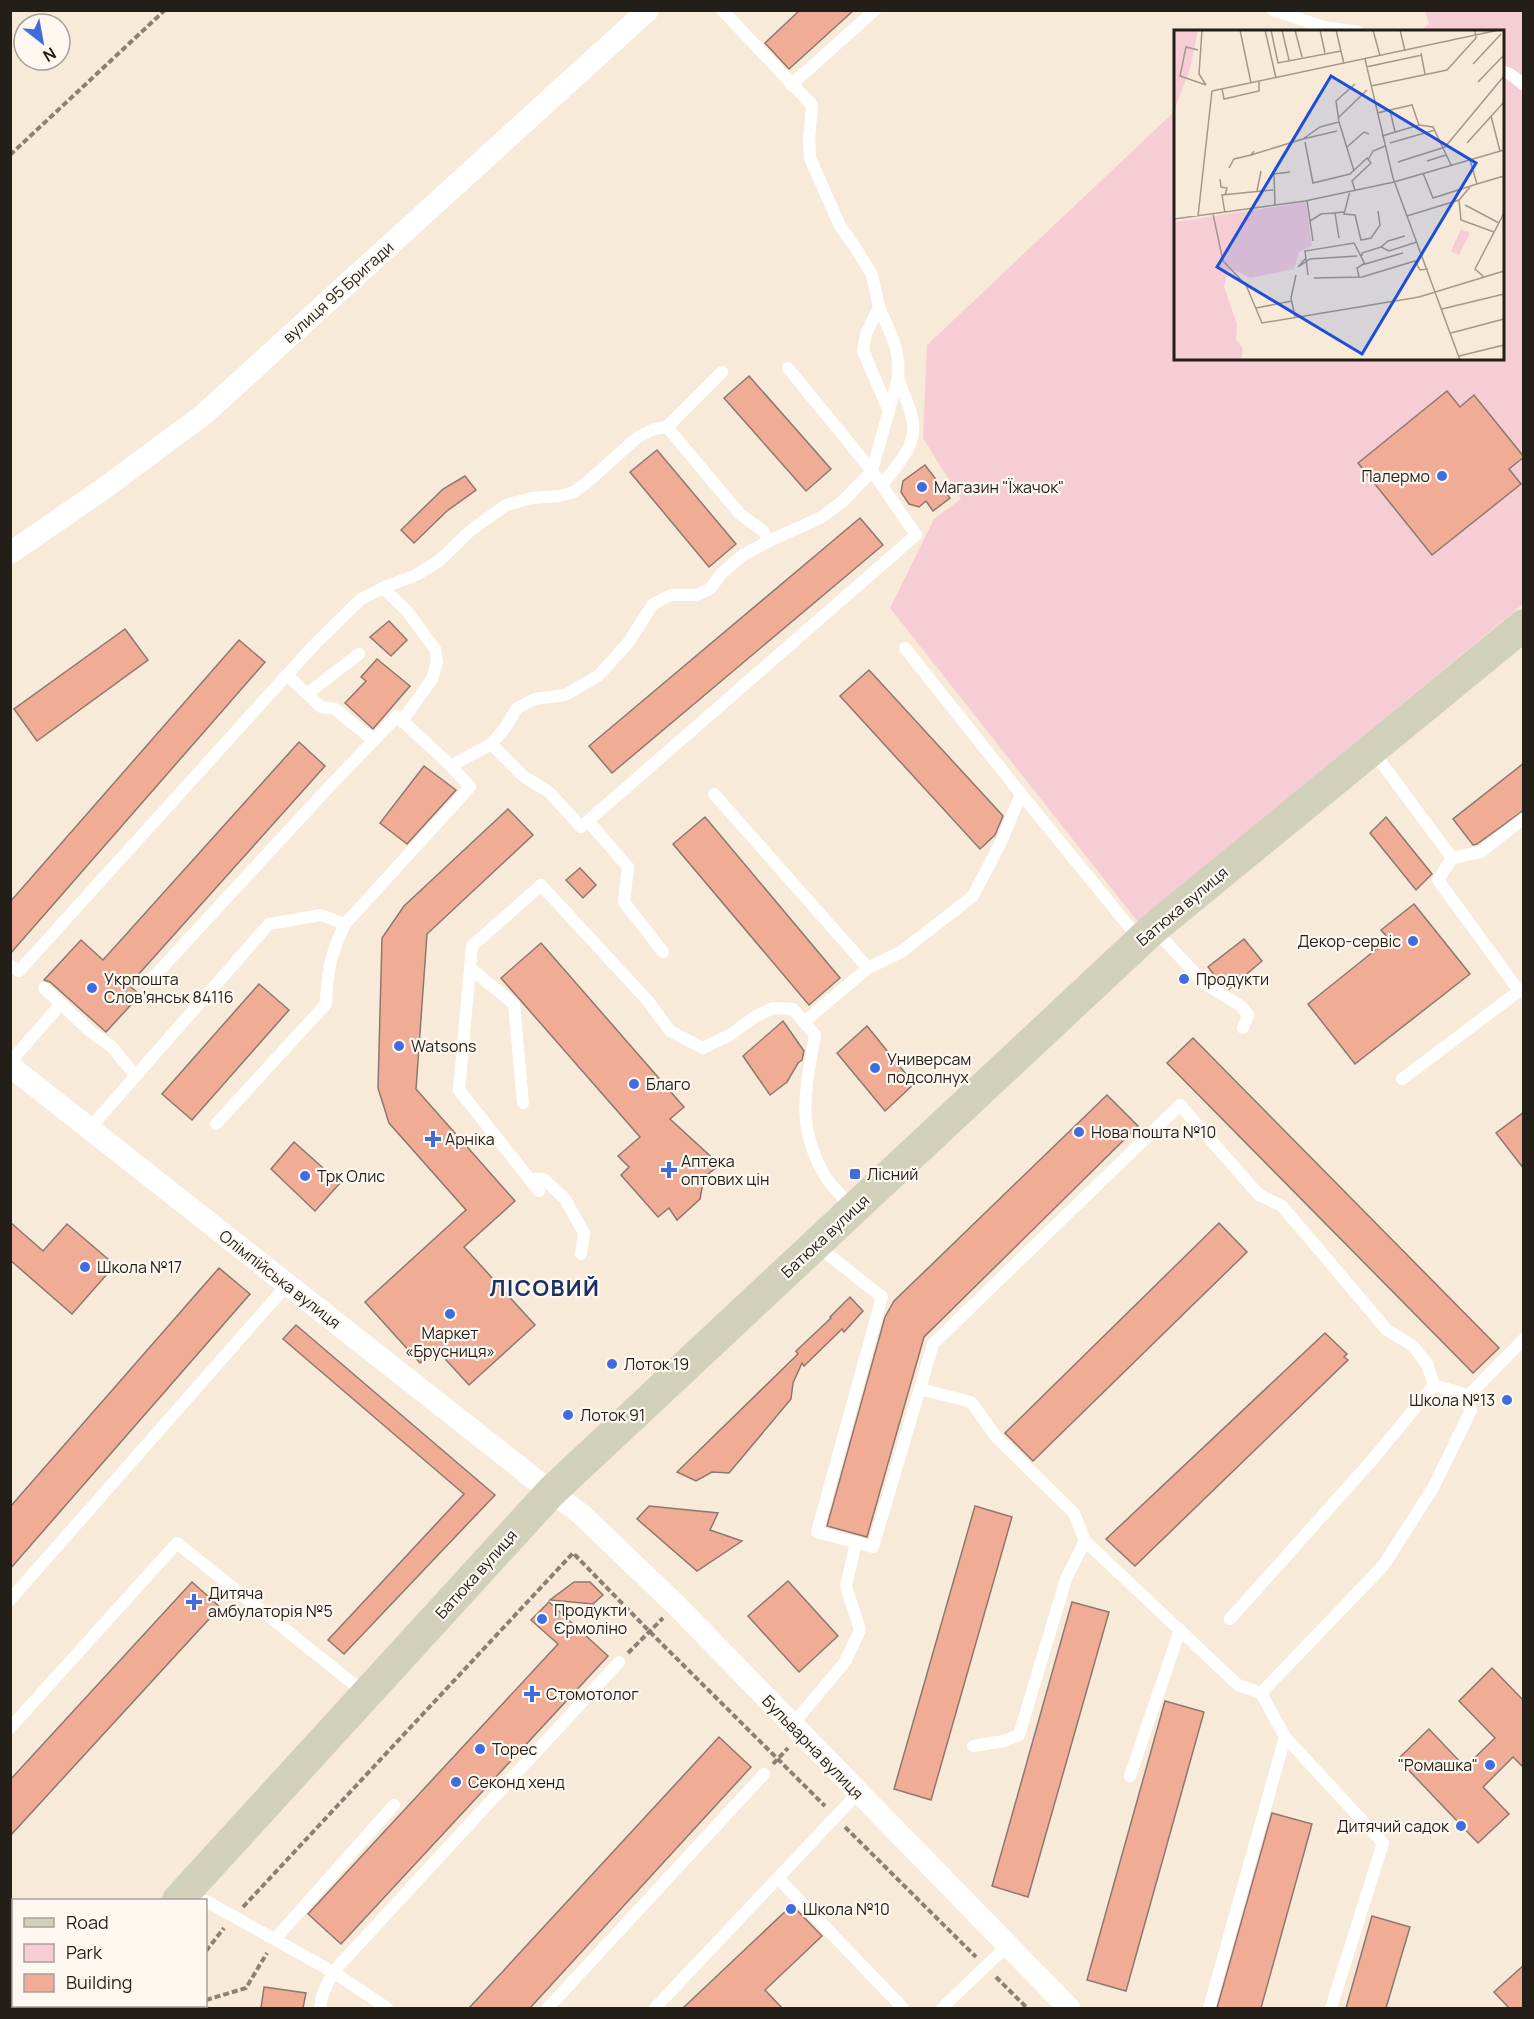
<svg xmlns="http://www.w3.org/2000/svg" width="1534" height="2019" viewBox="0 0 1534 2019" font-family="Manrope,sans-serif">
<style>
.green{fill:#f7cdd5}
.building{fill:#f1ac95;stroke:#8d7871;stroke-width:1.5}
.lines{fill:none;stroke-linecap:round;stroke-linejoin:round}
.path{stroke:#8a8175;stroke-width:4;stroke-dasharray:6 3;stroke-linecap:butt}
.lane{stroke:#fff;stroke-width:12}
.street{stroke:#fff;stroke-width:22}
.secondary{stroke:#d1d0bb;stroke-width:32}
.poi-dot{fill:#406dde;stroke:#fef8f1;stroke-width:2}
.labels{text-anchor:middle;stroke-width:4.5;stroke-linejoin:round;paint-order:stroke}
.street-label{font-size:16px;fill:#231e18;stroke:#fef8f1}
.poi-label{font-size:16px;fill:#231e18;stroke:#fef8f1;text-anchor:start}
.district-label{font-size:22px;font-weight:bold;letter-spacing:1.5px;fill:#1a3167;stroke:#fef8f1}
.inset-road{fill:none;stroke:#a3988b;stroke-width:1.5}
.view{fill:#1d4ed8;fill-opacity:0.15;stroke:#1d4ed8;stroke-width:3}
.inset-edge{fill:none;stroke:#231e18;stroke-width:3}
</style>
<rect width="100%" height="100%" fill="#f8ead8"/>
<polygon class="green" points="1425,11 1523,11 1523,604 1138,922 890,608 934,519 961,499 923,438 927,345 1175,111 1176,358 1502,358 1502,32 1420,31 1429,24"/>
<g class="building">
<polygon points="800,10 854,10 789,69 765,43"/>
<polygon points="749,376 831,469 806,491 724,398"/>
<polygon points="1447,391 1460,407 1474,395 1524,457 1509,469 1521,484 1432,555 1358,463"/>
<polygon points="657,450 736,544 709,567 630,472"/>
<polygon points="925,465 950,498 933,511 926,501 919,507 909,504 901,492 903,481"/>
<polygon points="465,476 476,490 447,511 414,543 401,530 443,489"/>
<polygon points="860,518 883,545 612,773 589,746"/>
<polygon points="389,621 407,640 391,656 370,637"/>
<polygon points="125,629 148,660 37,741 14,709"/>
<polygon points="239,640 265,662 10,954 10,902"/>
<polygon points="377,659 410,686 373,729 345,703 366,681 361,677"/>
<polygon points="869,670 1003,816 995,835 980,849 840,696"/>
<polygon points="299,742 325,766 129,985 140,995 106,1032 50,982 44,980 81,940 103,960"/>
<polygon points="1524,763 1524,810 1477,844 1473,845 1453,819"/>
<polygon points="424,766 456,790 407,844 380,823"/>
<polygon points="508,809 533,835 427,934 416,1089 515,1201 464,1247 535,1325 469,1385 436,1349 420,1363 365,1302 466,1210 389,1123 378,1088 382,938 404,906"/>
<polygon points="705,817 840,978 809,1005 673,844"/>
<polygon points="1386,817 1432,874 1416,890 1370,833"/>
<polygon points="580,868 596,885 583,898 566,880"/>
<polygon points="1414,904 1470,974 1355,1064 1308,1004 1389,939 1381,930"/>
<polygon points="1244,939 1262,961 1229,989 1222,985 1208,967"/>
<polygon points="541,943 684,1107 670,1119 720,1165 704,1177 700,1199 677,1220 669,1208 658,1217 621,1175 629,1167 618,1156 640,1137 501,978"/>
<polygon points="259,984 289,1010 192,1120 162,1094"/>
<polygon points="783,1021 804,1051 802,1060 798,1063 787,1082 770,1095 743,1056"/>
<polygon points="867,1026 914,1084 885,1111 837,1053"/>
<polygon points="1193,1038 1499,1348 1473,1373 1167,1063"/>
<polygon points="1107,1095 1138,1126 924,1337 867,1537 827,1526 885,1317 894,1301"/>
<polygon points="1524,1112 1524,1169 1496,1133"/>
<polygon points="294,1142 340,1183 315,1211 271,1169"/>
<polygon points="10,1222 43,1251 67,1224 115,1265 72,1314 10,1260"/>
<polygon points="1219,1223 1247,1252 1033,1461 1005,1433"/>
<polygon points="219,1268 250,1294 10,1569 10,1507"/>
<polygon points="850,1297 863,1311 844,1332 842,1329 804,1366 802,1363 793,1383 791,1399 729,1473 712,1472 696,1481 677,1472 798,1354 796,1351 831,1318 830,1317"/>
<polygon points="296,1325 495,1495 344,1654 328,1640 464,1494 283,1339"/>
<polygon points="1325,1333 1347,1354 1344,1357 1348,1360 1135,1566 1106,1539"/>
<polygon points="649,1506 718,1513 710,1530 742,1541 697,1571 637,1519"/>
<polygon points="975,1506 1012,1517 931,1800 894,1789"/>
<polygon points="788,1581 838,1636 799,1672 748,1616"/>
<polygon points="192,1582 220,1607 10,1836 10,1780"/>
<polygon points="574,1582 590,1582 603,1595 593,1604 550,1600"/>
<polygon points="549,1602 608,1656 341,1944 308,1914 558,1644 531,1620"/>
<polygon points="1072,1602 1109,1612 1028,1897 992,1886"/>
<polygon points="1492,1668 1524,1701 1524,1768 1513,1757 1483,1787 1509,1814 1478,1843 1398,1759 1429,1729 1465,1767 1495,1738 1459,1701"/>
<polygon points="1165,1701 1204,1712 1126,1991 1087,1980"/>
<polygon points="719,1737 751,1767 530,2008 469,2008"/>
<polygon points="1272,1813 1312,1824 1261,2008 1217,2008"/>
<polygon points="792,1905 822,1936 765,1990 782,2008 683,2008"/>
<polygon points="1372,1916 1410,1927 1386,2008 1346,2008"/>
<polygon points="1524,1965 1524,2008 1509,2008 1494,1992"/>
<polygon points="264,1987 306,1993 303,2008 261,2008"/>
</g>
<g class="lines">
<g class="path">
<polyline points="10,155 165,10"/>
<polyline points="628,1653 663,1618"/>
<polyline points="773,1764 788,1748"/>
<polyline points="845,1827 976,1957"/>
<polyline points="243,1907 573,1553 650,1632 825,1806"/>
<polyline points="206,1951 224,1928"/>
<polyline points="996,1977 1027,2008"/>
<polyline points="206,2000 246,1988 267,1953"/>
<polyline points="158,2008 161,2006"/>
<polyline points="191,2008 192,2006"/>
</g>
<g class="lane">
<polyline points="722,10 812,105 809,140 810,158 840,226 855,247 872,275 879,307"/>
<polyline points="1273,10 1324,27 1359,32"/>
<polyline points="1502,71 1510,74 1524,85"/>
<polyline points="791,85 875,10"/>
<path d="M889 411 863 351 866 334 879 307C890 332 901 350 898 378"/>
<polyline points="667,427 740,514 763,531 769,541"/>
<polyline points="383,588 406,610 435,649 437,662 432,679 402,721"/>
<polyline points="905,648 1021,794"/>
<polyline points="287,675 321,707 335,709 373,740"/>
<polyline points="307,694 359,654"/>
<path d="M491 744 505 728 517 708 535 699 565 695 598 676 628 643 653 604 671 595H696L710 589 722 573 743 555 769 541 822 517 843 501 872 471 898 378C903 394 915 415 913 432 912 451 893 470 882 485"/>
<polyline points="1372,750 1452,858 1438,880 1519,991 1402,1079"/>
<polyline points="451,766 491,744 523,776 549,792 581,827 916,535 872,471 788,368"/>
<polyline points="714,794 868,968 804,1022"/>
<polyline points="588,821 628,867 624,902 663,952"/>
<polyline points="1452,858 1481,852 1524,818"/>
<polyline points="1154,929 1205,984 1241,1006 1248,1015 1243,1028"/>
<polyline points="10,966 19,971 314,645 361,599 385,587 416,575 439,561 470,531 506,505 532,498 560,496 574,492 586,483 638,437 654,429 667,427 722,372"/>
<polyline points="470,968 514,1004 523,1103"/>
<polyline points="868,968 901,952 973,896 1001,842 1021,794 1140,940"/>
<polyline points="149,982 328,788 397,716 451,766 470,787 345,924"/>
<polyline points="44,988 92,1033 111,1046 135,1075"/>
<polyline points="10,1062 61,1004"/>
<path d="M90 1128 269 924 321 915 345 924C331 952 327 972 326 1004L216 1124"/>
<polyline points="529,1179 544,1179 565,1199 584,1233 581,1254"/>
<path d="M539 1191 459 1090 472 946 541 885 648 1001 670 1031 703 1048 730 1035 756 1016 773 1008 793 1009 815 1035C806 1088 795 1125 825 1176 832 1187 844 1198 852 1208"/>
<polyline points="816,1245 882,1297 817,1532 873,1547 933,1344 1180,1105 1259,1195 1282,1206 1387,1330 1413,1346 1427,1364 1434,1385"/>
<polyline points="920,1389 971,1402 997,1438 1074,1513 1085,1541 1238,1685 1261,1693"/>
<polyline points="1465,1399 1524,1339"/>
<polyline points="10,1600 287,1285"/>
<polyline points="1230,1619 1373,1459 1434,1385 1461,1393 1471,1410 1433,1488 1383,1566 1261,1693 1285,1737 1383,1843 1331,2008"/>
<polyline points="792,1725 845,1662 860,1630 846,1586 856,1542"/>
<polyline points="10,1728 177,1543 366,1694"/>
<polyline points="973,1746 1004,1741 1019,1735 1066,1579 1085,1541"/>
<polyline points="1130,1776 1180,1630"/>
<polyline points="778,1878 903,2008"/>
<polyline points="206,1901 333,1972 387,2008"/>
<polyline points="275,1939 394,1805"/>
<polyline points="10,1964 14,1967"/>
<polyline points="57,2006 60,2008"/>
<polyline points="320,2008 322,1996 333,1972 619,1662"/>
<polyline points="548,2008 764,1774"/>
<polyline points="655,2008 858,1793"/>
<polyline points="942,2008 1008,1945"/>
<polyline points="1209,2008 1285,1737"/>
</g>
<g class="street">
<polyline points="10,553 99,492 203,415 648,10"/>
<polyline points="10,1066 551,1492 581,1514 676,1605 1069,2008"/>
</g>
<g class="secondary">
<polyline points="178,1900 551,1492 1154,928 1524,625"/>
<polyline points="76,2008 79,2006"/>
</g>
</g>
<g class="poi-dot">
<circle cx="1442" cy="476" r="6"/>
<circle cx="922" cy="487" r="6"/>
<circle cx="1413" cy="941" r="6"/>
<circle cx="1184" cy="979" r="6"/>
<circle cx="92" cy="988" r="6"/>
<circle cx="399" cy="1046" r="6"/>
<circle cx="875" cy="1068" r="6"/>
<circle cx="634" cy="1084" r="6"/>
<circle cx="1079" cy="1132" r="6"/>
<path d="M430 1130h6v6h6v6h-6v6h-6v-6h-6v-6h6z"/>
<path d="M666 1161h6v6h6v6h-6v6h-6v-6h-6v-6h6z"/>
<rect x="849" y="1168" width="12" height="12" rx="3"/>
<circle cx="305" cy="1176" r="6"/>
<circle cx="85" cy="1267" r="6"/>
<circle cx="450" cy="1314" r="6"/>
<circle cx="612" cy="1364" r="6"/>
<circle cx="1507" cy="1400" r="6"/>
<circle cx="568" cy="1415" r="6"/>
<path d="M191 1593h6v6h6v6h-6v6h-6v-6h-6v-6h6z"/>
<circle cx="542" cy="1619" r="6"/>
<path d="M529 1685h6v6h6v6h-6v6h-6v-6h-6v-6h6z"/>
<circle cx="480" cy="1749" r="6"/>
<circle cx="1490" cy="1765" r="6"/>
<circle cx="456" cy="1782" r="6"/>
<circle cx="1461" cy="1826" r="6"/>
<circle cx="791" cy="1909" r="6"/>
</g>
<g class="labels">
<g class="street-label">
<text transform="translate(338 292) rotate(-42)" y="6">вулиця 95 Бригади</text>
<text transform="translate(1182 906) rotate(-40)" y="6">Батюка вулиця</text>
<text transform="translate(825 1236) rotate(-43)" y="6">Батюка вулиця</text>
<text transform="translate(280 1279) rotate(38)" y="6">Олімпійська вулиця</text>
<text transform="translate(476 1574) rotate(-48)" y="6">Батюка вулиця</text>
<text transform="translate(813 1747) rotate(46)" y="6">Бульварна вулиця</text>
</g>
<g class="poi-label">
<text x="1430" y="482" text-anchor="end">Палермо</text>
<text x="934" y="493">Магазин "Їжачок"</text>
<text x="1401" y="947" text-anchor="end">Декор-сервіс</text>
<text x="104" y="985">Укрпошта<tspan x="104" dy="18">Слов’янськ 84116</tspan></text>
<text x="1196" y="985">Продукти</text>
<text x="411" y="1052">Watsons</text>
<text x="887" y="1065">Универсам<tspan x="887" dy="18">подсолнух</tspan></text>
<text x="646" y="1090">Благо</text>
<text x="1091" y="1138">Нова пошта №10</text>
<text x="445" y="1145">Арніка</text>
<text x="681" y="1167">Аптека<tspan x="681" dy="18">оптових цін</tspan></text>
<text x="867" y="1180">Лісний</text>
<text x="317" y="1182">Трк Олис</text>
<text x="97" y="1273">Школа №17</text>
<text x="450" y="1339" text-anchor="middle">Маркет<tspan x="450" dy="18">«Брусниця»</tspan></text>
<text x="624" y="1370">Лоток 19</text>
<text x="1495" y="1406" text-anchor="end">Школа №13</text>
<text x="580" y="1421">Лоток 91</text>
<text x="208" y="1599">Дитяча<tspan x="208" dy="18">амбулаторія №5</tspan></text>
<text x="554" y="1616">Продукти<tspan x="554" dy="18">Єрмоліно</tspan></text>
<text x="546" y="1700">Стомотолог</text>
<text x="492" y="1755">Торес</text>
<text x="1478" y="1771" text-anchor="end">"Ромашка"</text>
<text x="468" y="1788">Секонд хенд</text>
<text x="1449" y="1832" text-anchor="end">Дитячий садок</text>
<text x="803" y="1915">Школа №10</text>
</g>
<g class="district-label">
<text x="545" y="1296">ЛІСОВИЙ</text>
</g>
</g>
<g transform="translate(1174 30)">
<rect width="330" height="330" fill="#f8ead8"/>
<path d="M0 0H24L16 39 0 81ZM132 172 138 216 125 222 120 239 76 248 61 240 54 241 50 257 63 294 62 309 69 319 67 330H0V192ZM287 199 296 203 285 225 277 221Z" fill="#f7cdd5"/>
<path class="inset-road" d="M28 0 25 44 32 55M66 0 77 53M91 0 102 48M97 0 104 33 167 21M108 0 115 30M121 0 128 27M146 0 151 23M162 0 170 34M199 0 206 26M226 0 231 21M24 20 12 17 6 46 32 55M247 23 251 44M191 29 219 148 286 330M299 34 327 4M192 37 248 25M304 52 330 25M197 56 273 40 302 8 301 0M48 59 50 69 85 61V51M38 61 325 0M216 80 221 102M203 83 238 75 245 95M317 86 326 121M165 87 193 60M165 92 180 141M163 101 129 109 146 97 165 92 162 71 181 54M208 106 245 95 259 97 277 135M131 112 139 153 176 144 193 128 197 133 178 151 181 160M216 113 261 100M293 113 330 72M173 117 190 102 195 104M80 121 77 125 129 109M194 130 199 121 211 116M253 131 272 125M224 132 271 117 330 46M55 138 60 129 77 125M249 143 259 168 303 154 296 130M46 149 47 157 53 158 51 165M303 154 330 146M83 161 87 141M176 161 170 184 181 185 187 210 197 208 206 195 204 181M133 170 136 191 147 184 161 183M285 170 287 190 320 202M101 175 100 144 116 142M291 175 325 193M51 183 48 165 99 160M39 184 49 231 72 255 88 293 245 267 330 241M24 186 38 61M233 186 285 170 296 157M0 189 131 171 220 152 330 120M136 191 139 211M231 206 214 211 207 217 215 221 243 212M165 208 161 183 170 182M188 226V223L207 217M132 228 124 237 136 229 183 226M134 245 131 221 180 213 191 234 229 223M185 247 183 238 191 233M310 247 301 239 330 183M140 248 188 247 241 231 246 240 254 239M82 278 118 271M268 279 330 264M121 287 117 268 122 245M277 303 330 289M285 326 330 315"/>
<path class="view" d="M157 46 302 133 188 324 43 237Z"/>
<rect width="330" height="330" class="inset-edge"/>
</g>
<rect width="1534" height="2019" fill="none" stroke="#231e18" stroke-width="24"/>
<rect x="12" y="1899" width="195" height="108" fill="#fef8f1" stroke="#a6a19a" stroke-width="1.5"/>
<rect x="24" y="1918" width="30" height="9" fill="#d1d0bb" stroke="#a6a19a" stroke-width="1.5"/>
<text x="66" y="1929" font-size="18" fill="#231e18">Road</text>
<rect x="24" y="1944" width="30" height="18" fill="#f7cdd5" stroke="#a6a19a" stroke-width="1.5"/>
<text x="66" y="1959" font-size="18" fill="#231e18">Park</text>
<rect x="24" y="1974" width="30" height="18" fill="#f1ac95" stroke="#a6a19a" stroke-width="1.5"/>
<text x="66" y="1989" font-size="18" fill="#231e18">Building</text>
<g transform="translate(42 42) rotate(149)"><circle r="28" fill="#fef8f1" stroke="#a6a19a" stroke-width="1.5"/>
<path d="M0-4.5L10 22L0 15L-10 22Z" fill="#406dde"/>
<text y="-9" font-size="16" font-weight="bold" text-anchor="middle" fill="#231e18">N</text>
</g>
</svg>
